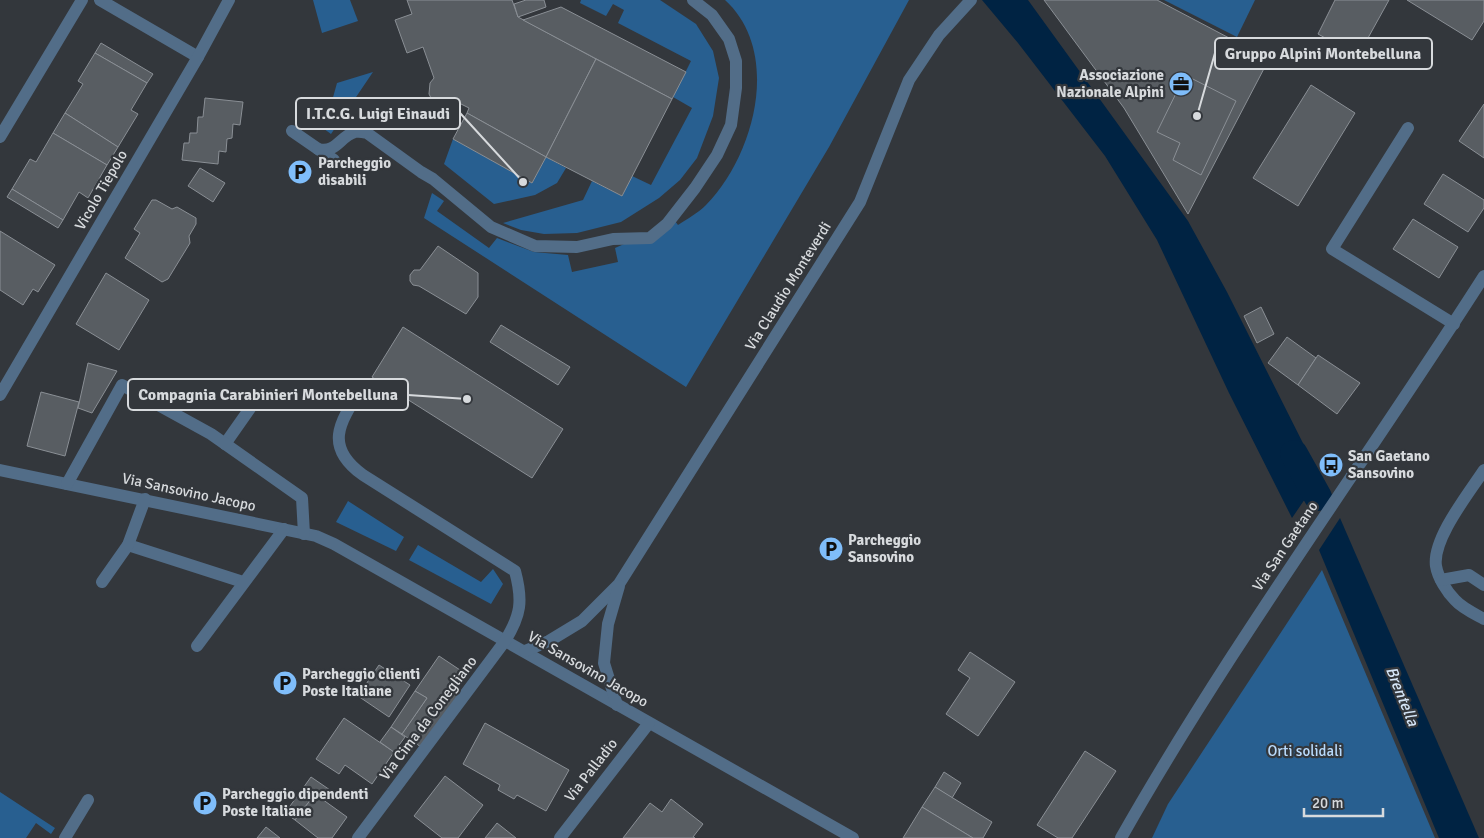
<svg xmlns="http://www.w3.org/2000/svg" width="1484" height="838" viewBox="0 0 1484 838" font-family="Signika,sans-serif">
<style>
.green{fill:#285f90}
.water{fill:#002343}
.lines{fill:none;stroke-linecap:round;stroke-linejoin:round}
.canal{stroke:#002343;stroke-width:28}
.building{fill:#585d62;stroke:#8a8f95}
.minor{stroke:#526d88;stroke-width:12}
.labels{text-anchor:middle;stroke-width:4.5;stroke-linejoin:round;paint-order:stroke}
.poi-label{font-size:15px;font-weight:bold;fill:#d7dadd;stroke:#33373c;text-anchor:start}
.street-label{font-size:15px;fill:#d7dadd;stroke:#33373c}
.park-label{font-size:15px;fill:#b9dbfd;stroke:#33373c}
.water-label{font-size:16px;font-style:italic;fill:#d5e6f8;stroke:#33373c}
.leader{fill:none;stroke:#d7dadd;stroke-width:2}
.callout-dot{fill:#d7dadd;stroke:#33373c;stroke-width:2}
.callout{fill:#33373c;stroke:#d7dadd;stroke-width:2}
.callout-label{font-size:16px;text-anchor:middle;font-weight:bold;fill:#d7dadd}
</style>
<rect width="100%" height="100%" fill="#33373c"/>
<g class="green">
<polygon points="313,0 350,0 358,21 322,33"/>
<polygon points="581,0 660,0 696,24 713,51 719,78 713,116 697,158 680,180 659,198 621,222 577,233 544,234 521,230 503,223 583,200 592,181 622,196 632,176 651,185 692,108 673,97 691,61 618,23 624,10 613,4 606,16 580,3"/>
<path d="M725 0H909L829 147 686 387 424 218 432 193 444 201 437 211 489 248 497 238 534 252 568 255 572 272 618 262 615 248 647 234 671 216 678 225C687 219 698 213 706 205 755 155 782 52 725 0Z"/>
<polygon points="1164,0 1255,0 1237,37"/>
<polygon points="373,72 331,134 316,123 332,101 337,83"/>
<polygon points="453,139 532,183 546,157 566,168 557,183 535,195 494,204 444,164"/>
<polygon points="348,501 404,537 396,551 336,522"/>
<polygon points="418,545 481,582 493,569 503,584 491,604 409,560"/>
<polygon points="1322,570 1435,838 1152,838 1168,804"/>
<polygon points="0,792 55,828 51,834 36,823 26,838 0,838"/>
</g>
<g class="water">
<polygon points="982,0 1028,0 1188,221 1227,292 1320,477 1292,518 1229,393 1157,240 1105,156 1018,43"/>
<polygon points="1340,518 1479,838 1439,838 1319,550"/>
</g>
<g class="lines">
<polyline class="canal" points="1294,454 1318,497"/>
</g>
<g class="building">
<polygon points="407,0 512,0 518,17 596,59 546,157 467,113 469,108 461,104 449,110 442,109 435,106 429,94 430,83 434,78 423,47 407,53 395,20 412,14"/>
<polygon points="526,0 544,0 546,7 518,17 514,4"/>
<polygon points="1044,0 1157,0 1269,59 1188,214 1124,108"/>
<polygon points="1335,0 1389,0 1358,56 1318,34"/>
<polygon points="1407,0 1484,0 1484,21 1472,40"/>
<polygon points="561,7 686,72 672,99 523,20"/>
<polygon points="101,43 153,74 147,83 95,53"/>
<polygon points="95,53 147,83 131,110 138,114 118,147 65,113 83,84 78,81"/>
<polygon points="596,59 672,99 622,196 546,157"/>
<polygon points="1185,75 1236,101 1201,175 1173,160 1180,143 1157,132"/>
<polygon points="1311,85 1355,113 1298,206 1253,178"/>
<polygon points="205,98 243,102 240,125 233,124 232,138 227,139 226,152 219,151 218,164 182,160 184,143 189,143 190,133 197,133 198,117 203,117"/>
<polygon points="1484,104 1484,158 1459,141"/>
<polygon points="65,113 118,147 107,165 53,133"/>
<polygon points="467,113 546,157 532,183 453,139"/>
<polygon points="53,133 107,165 88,198 79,192 63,220 12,189 30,159 36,162"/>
<polygon points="200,168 225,183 213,202 188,186"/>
<polygon points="1443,174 1484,200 1484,208 1468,232 1424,204"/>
<polygon points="12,189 63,220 58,228 7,197"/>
<polygon points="152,200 156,200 172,209 177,207 196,218 196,224 189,236 190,243 168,279 162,282 125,258 140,233 134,229"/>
<polygon points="1413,219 1458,247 1439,278 1393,249"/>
<polygon points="0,231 55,265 38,292 33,289 23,305 0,290"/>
<polygon points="438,246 478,273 478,297 466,314 419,286 413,285 410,281 410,275 414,270 420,270"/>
<polygon points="106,273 149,300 119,350 76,324"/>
<polygon points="1261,307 1274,334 1257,343 1244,316"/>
<polygon points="501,325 570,367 558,385 490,342"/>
<polygon points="403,327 563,429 532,478 372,377"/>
<polygon points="1287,337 1316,358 1298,385 1268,363"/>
<polygon points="1318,355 1360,383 1337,414 1298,385"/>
<polygon points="88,363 117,371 92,413 78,408"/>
<polygon points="41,392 79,402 65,456 27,446"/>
<polygon points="970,652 1015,682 978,736 946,714 970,678 958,670"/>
<polygon points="439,656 466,674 454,692 459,695 424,749 402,734 427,698 415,691"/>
<polygon points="379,665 410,685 389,717 358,696"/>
<polygon points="415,691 427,698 402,734 391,727"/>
<polygon points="344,718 394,752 372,784 345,765 339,774 316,759"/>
<polygon points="485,723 569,770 546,811 517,795 514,799 498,790 500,785 463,764"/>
<polygon points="391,727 405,737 394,752 380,742"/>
<polygon points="1085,751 1116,771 1072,838 1058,838 1037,825"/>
<polygon points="944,772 961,783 952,798 935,787"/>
<polygon points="445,776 483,805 458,838 442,838 414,816"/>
<polygon points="311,777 330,790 323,800 315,794 295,820 285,813"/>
<polygon points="935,787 992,822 983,838 973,838 922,807"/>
<polygon points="315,794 347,817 332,838 318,838 295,820"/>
<polygon points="671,799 703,824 693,837 695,838 623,838 650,803 662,812"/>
<polygon points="922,807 973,838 903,838"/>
<polygon points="497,823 516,838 485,838"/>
<polygon points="266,827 280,838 257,838"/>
</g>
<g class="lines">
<g class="minor">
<polyline points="100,0 198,57"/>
<polyline points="1408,128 1332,249 1454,324"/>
<polyline points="292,131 334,160"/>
<polyline points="0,137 82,0"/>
<path d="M318 149C336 154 340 136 355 132 359 131 363 132 367 133L421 172 433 179 491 227 535 246 577 247 613 239 650 238 667 224 695 188 717 155 731 125 736 88V61L729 39 712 15 693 0"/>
<polyline points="0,395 198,57 229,0"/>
<polyline points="225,444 265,387"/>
<polyline points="0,470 316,536 334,544 853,838"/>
<path d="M1484 470C1469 493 1432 539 1436 566 1438 578 1447 592 1455 600 1462 608 1475 614 1484 619"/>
<polyline points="67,484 122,385 211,434 302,498 304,534"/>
<polyline points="128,545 243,582"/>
<polyline points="1441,580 1469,575 1484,585"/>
<polyline points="102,582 128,545 145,499"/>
<polyline points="197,646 284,529"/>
<polyline points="525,651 549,641 582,621 619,584 860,202 909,80 939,35 971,0"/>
<polyline points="617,705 604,663 608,624 619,586"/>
<polyline points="65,838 88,800"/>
<path d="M358 838 505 641C521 615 523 601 515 571L363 475C324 447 339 423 360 391"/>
<polyline points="560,838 649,723"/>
<path d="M1121 838C1231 644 1364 464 1484 276"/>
</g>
</g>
<defs>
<symbol id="office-disc" viewBox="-11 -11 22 22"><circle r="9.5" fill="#7fbdfa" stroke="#33373c"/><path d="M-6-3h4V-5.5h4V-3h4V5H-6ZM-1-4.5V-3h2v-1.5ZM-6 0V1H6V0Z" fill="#111"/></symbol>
<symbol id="parking-disc" viewBox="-11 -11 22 22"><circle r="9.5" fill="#7fbdfa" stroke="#33373c"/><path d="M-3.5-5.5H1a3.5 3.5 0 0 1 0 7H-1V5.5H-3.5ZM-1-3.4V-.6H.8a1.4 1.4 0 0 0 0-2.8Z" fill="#111"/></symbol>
<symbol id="bus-disc" viewBox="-11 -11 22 22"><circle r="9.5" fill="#7fbdfa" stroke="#33373c"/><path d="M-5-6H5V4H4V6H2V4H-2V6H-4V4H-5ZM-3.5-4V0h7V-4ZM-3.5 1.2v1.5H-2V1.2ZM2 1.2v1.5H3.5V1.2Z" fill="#111"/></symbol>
</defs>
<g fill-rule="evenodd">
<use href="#office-disc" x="1167" y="70" width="28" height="28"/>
<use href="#parking-disc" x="286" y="158" width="28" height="28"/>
<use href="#bus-disc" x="1317" y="451" width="28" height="28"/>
<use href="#parking-disc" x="817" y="535" width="28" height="28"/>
<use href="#parking-disc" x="271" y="669" width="28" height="28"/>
<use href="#parking-disc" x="191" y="789" width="28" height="28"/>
</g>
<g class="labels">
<g class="poi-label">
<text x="1164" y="80" text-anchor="end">Associazione<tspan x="1164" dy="17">Nazionale Alpini</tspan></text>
<text x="318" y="168">Parcheggio<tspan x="318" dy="17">disabili</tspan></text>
<text x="1348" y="461">San Gaetano<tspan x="1348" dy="17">Sansovino</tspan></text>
<text x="848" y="545">Parcheggio<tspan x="848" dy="17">Sansovino</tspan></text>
<text x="302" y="679">Parcheggio clienti<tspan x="302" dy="17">Poste Italiane</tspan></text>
<text x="222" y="799">Parcheggio dipendenti<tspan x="222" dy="17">Poste Italiane</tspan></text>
</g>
<g class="street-label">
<text transform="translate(101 190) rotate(-60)" y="5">Vicolo Tiepolo</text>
<text transform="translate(788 286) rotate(-58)" y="5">Via Claudio Monteverdi</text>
<text transform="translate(189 492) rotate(12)" y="5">Via Sansovino Jacopo</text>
<text transform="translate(1285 546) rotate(-56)" y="5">Via San Gaetano</text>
<text transform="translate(588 669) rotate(30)" y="5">Via Sansovino Jacopo</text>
<text transform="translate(428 718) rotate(-53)" y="5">Via Cima da Conegliano</text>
<text transform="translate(591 770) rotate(-52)" y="5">Via Palladio</text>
</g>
<g class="park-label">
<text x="1305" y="756">Orti solidali</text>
</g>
<g class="water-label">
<text transform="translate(1403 696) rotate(68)" y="6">Brentella</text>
</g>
</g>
<path class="leader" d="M1197 116L1215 53M523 182L460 113M467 399L408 395"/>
<g class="callout-dot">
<circle cx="1197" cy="116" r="5"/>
<circle cx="523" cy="182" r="5"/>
<circle cx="467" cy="399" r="5"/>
</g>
<g class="callout">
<rect x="1215" y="38" width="217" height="31" rx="5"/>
<rect x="296" y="98" width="164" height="31" rx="5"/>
<rect x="128" y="379" width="280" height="31" rx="5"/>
</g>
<g class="callout-label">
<text x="1323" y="59">Gruppo Alpini Montebelluna</text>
<text x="378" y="119">I.T.C.G. Luigi Einaudi</text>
<text x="268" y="400">Compagnia Carabinieri Montebelluna</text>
</g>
<path d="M1304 808v8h79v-8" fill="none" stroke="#d7dadd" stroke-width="2.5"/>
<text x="1312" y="808" font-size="15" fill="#d7dadd" stroke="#33373c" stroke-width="4" paint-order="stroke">20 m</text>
</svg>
